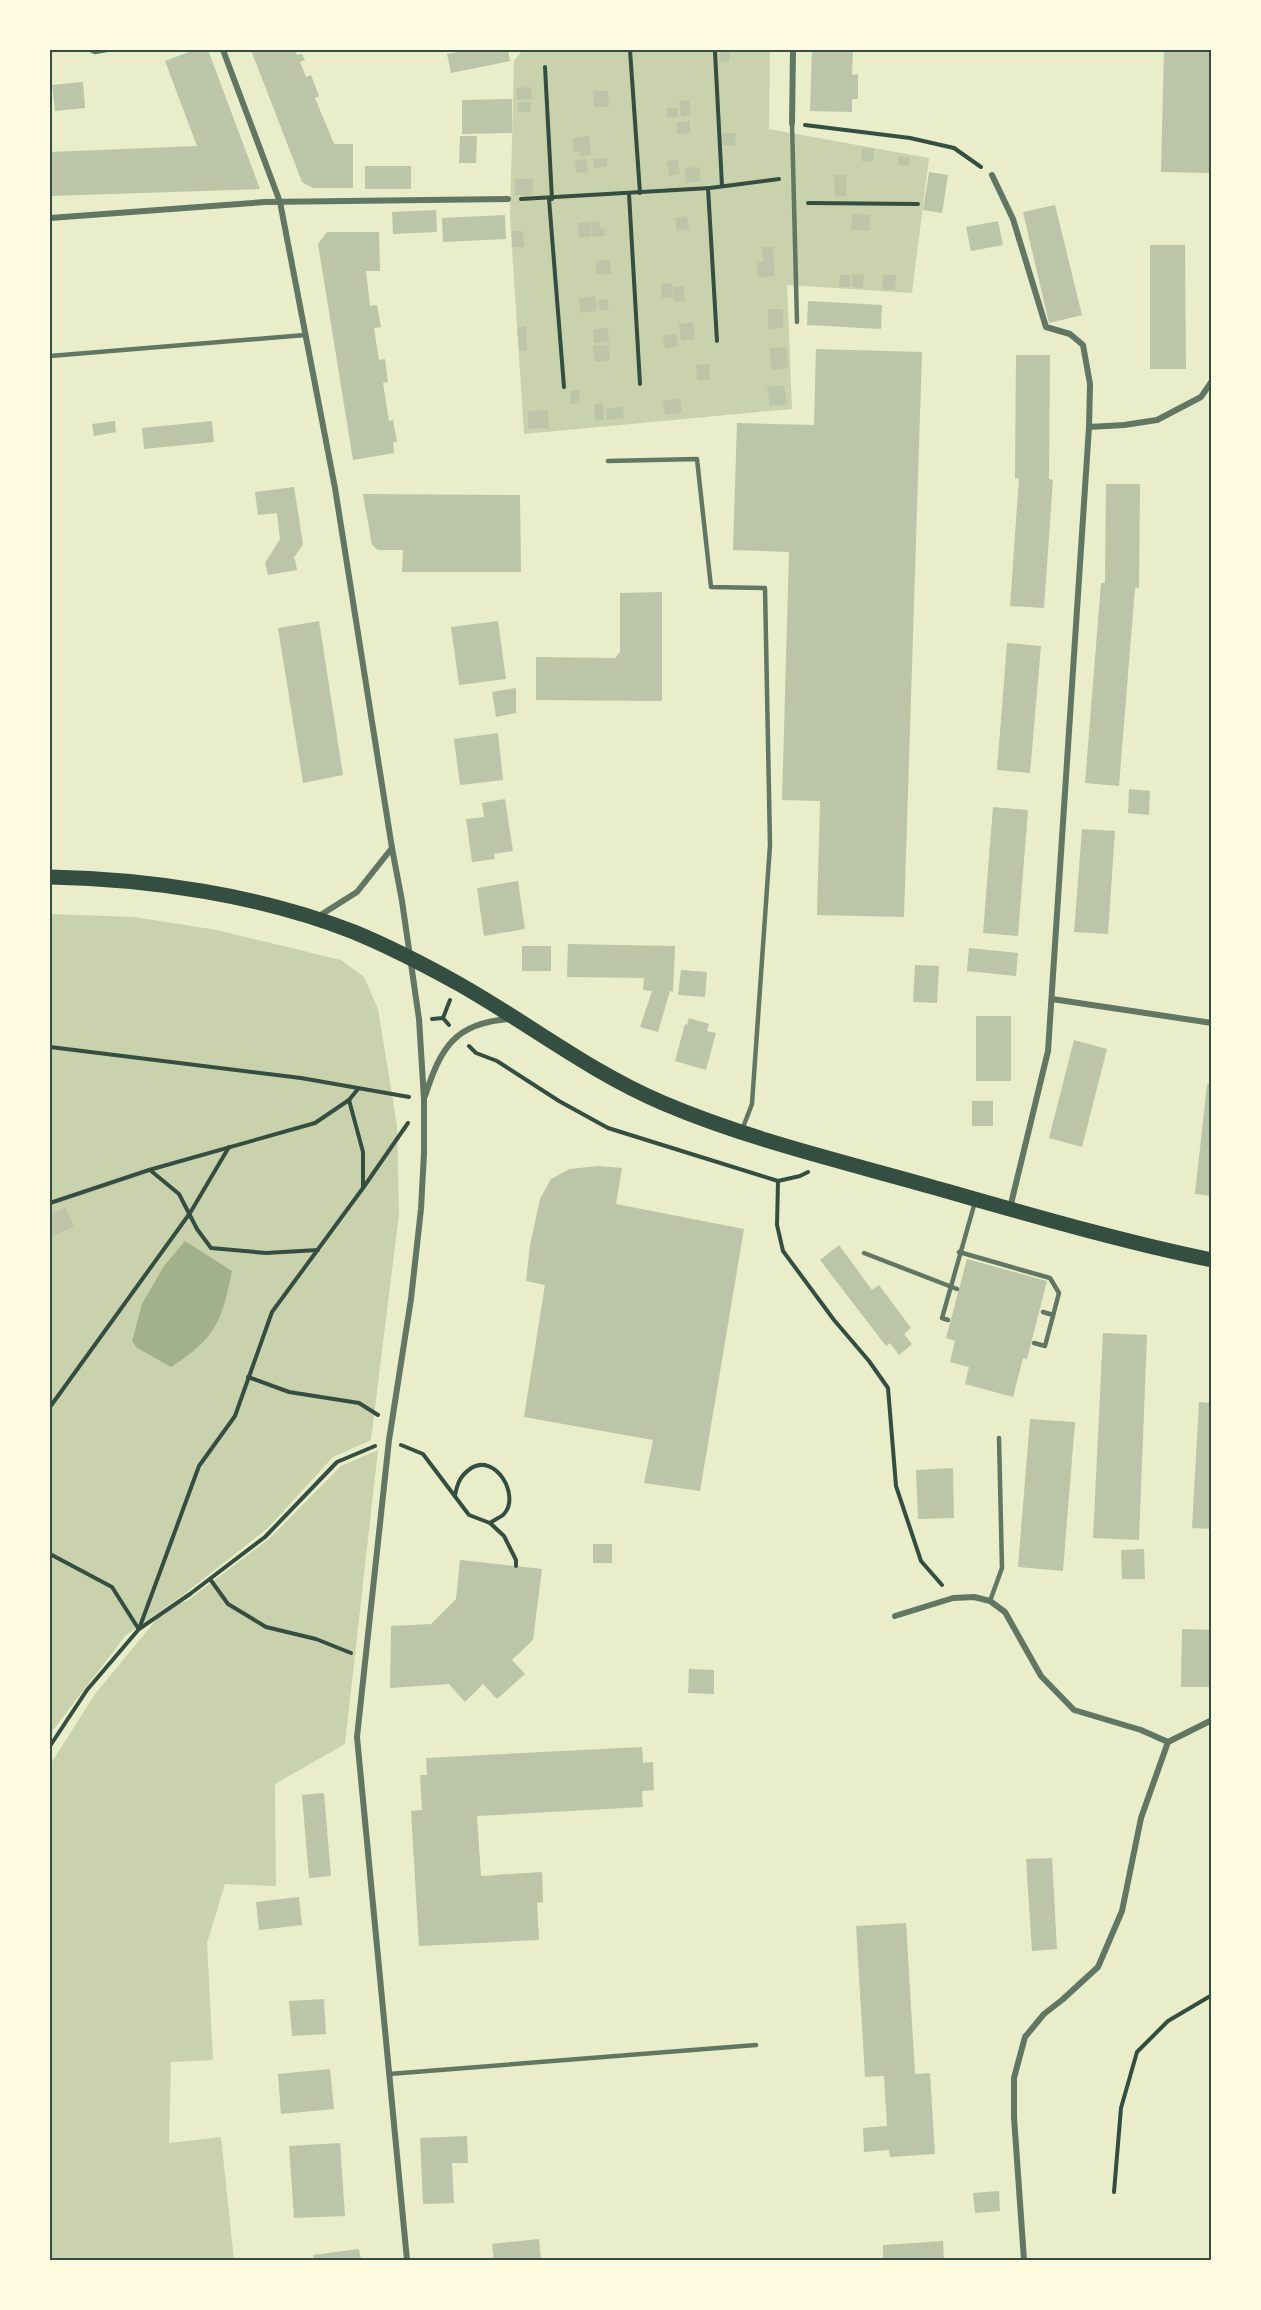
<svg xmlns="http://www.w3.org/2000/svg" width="1261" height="2310" viewBox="0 0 1261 2310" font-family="'Nunito Sans',sans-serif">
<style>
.green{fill:#cad2ad}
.water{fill:#a3b18a}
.building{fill:#bcc5a7}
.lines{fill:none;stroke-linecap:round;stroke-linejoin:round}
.path{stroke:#344e41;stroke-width:4}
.service{stroke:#617663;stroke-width:4.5}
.minor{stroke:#617663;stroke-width:6}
.primary{stroke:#344e41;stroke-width:15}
.neatline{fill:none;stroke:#344e41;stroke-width:2}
</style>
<rect width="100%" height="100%" fill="#e9edc9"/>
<g class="green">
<polygon points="523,50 770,50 769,129 929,158 912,293 787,285 792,409 524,434 510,217 514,61"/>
<polygon points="50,914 134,917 217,930 341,960 364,977 378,1009 397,1125 399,1215 371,1440 333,1457 269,1527 183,1595 126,1635 50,1734"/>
<polygon points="378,1450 345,1744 275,1784 276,1886 225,1884 207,1943 213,2060 171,2062 169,2143 221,2137 234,2260 50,2260 50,1765 95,1694 166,1608 187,1601 269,1539 341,1466"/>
</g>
<path class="water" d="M185 1241 232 1271C222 1321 216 1338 171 1367L137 1348 132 1341 142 1304 164 1266Z"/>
<g class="building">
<polygon points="194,50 208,50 260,189 50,196 50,152 197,146 165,61"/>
<polygon points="251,50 295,50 297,55 302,54 305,60 300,62 306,77 311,75 319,96 315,98 334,144 353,144 353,188 313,188 302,182"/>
<polygon points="472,50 508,50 510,61 451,73 447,54"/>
<polygon points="720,50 731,50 729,62 719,61"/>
<polygon points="812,50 853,50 852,75 858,74 858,99 852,99 852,112 810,111"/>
<polygon points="1164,50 1212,50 1210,173 1161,172"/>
<polygon points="83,82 85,108 55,111 52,85"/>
<polygon points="531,87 532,99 517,100 516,88"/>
<polygon points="593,91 608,91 609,107 594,107"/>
<polygon points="512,99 512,133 462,134 462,100"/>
<polygon points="689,100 691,115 681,116 679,101"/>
<polygon points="518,102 531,102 530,112 518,112"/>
<rect x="667" y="108" width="11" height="9"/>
<polygon points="690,121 690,133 677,134 677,122"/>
<polygon points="723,133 736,133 735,146 722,145"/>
<polygon points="460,136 477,136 476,163 459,163"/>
<polygon points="589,136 591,155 580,156 580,151 574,152 572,138"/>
<polygon points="862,148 874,149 873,162 861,161"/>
<polygon points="898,156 910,157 909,166 898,165"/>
<polygon points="607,158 607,167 594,168 594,159"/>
<polygon points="586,159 588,172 577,173 575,161"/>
<polygon points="678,160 680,174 669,176 667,161"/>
<rect x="365" y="166" width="46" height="23"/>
<polygon points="699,167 701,181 686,183 685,168"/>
<polygon points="929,172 948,175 942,213 923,210"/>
<polygon points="834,175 846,175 847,196 835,197"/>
<rect x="515" y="179" width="18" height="16"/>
<polygon points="1055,205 1082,315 1049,323 1023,212"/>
<polygon points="436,210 437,232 393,234 392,212"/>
<polygon points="852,214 870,215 869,231 851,230"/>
<polygon points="505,215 506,239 443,242 442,218"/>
<polygon points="687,216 689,229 677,231 675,218"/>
<polygon points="599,221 600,229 604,228 605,236 592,237 591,222"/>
<polygon points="998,221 1003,245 971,251 966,227"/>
<polygon points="590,222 591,236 579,238 578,223"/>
<polygon points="512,231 523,231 524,247 512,247"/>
<polygon points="327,232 379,232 380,271 366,271 370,306 377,305 381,327 374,328 379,360 385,359 388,382 383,383 389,421 393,420 397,442 393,442 394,453 353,460 318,244"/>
<polygon points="1150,245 1185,245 1186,369 1150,369"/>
<polygon points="762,247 773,247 775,276 758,278 757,263 763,262"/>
<polygon points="610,260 611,274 596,275 596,261"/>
<polygon points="852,274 864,275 863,288 852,287"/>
<polygon points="840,275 850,275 850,287 839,287"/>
<polygon points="883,275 896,275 895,290 882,289"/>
<polygon points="672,283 673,297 662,298 661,284"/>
<polygon points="683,286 685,301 674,302 673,287"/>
<polygon points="595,296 597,311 580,313 579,298"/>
<polygon points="607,299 609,310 600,311 598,300"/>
<polygon points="808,301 882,305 881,329 807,325"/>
<polygon points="768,309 783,309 783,328 768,329"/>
<polygon points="693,322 695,339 681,341 679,324"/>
<polygon points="526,326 527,350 519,351 517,327"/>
<polygon points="608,328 609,342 594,343 593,329"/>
<polygon points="676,334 679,346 665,349 663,336"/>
<polygon points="608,345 610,360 595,362 593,346"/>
<polygon points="786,347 788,368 772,370 769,348"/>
<polygon points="816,349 922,352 904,917 817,915 820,801 782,800 789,552 733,550 737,423 814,425"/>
<polygon points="1016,355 1050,355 1049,479 1053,480 1044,608 1010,606 1019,478 1015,479"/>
<polygon points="709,364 710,380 697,380 696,365"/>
<polygon points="784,385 787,404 770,406 767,387"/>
<polygon points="579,390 580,403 571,404 570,391"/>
<polygon points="680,399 682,413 665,415 663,401"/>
<polygon points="603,403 604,420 595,421 594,404"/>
<polygon points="623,407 624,418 607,420 606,409"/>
<polygon points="548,410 549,428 528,429 528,411"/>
<polygon points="115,421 116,432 94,436 92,424"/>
<polygon points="212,421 214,442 144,449 142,428"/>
<polygon points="1106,484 1140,484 1139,588 1135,588 1119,786 1085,783 1101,583 1105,583"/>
<polygon points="294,487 303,544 293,559 295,559 297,570 268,575 265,563 280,539 277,513 258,515 255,492"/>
<polygon points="363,494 520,495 521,572 402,572 403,550 378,550 372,545"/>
<polygon points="662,592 662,701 536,700 536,657 615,658 620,652 620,593"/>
<polygon points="319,621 343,775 303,783 278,628"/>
<polygon points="498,621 506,679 459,685 451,627"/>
<polygon points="1007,643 1041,646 1030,773 997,770"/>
<polygon points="516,688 516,713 496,717 492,692"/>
<polygon points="498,733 503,780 460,785 454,739"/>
<polygon points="1129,789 1150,791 1149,815 1128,813"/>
<polygon points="505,799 513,851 494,854 495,859 472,862 466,819 484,817 482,803"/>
<polygon points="993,807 1028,810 1018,936 983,933"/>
<polygon points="1082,829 1115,831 1108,934 1074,932"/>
<polygon points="518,881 525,929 484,936 477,888"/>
<polygon points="568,944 675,946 673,992 670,991 658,1032 640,1027 652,991 643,990 644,978 567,977"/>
<rect x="522" y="946" width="29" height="25"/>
<polygon points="969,948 1018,953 1016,976 967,971"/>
<polygon points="915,965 939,966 937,1003 913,1002"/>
<polygon points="681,970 707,972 705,997 678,995"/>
<rect x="976" y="1016" width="35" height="65"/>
<polygon points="689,1018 709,1024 707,1031 716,1033 706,1070 675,1061 685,1024 687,1025"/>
<polygon points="1074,1040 1107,1049 1082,1147 1049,1138"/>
<polygon points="1207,1084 1212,1084 1212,1196 1195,1194"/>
<rect x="972" y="1101" width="21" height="25"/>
<polygon points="598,1166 622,1168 616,1204 744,1229 700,1491 644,1483 653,1440 524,1417 545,1285 526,1281 530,1245 540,1199 551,1179 570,1169"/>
<polygon points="65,1207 74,1226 50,1238 50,1215"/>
<polygon points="839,1245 872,1290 879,1285 911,1328 904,1334 912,1344 899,1355 890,1343 886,1346 820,1260"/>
<polygon points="967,1259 1047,1281 1027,1359 1023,1358 1013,1397 965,1384 969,1367 950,1362 955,1341 946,1338"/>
<polygon points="1103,1333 1147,1335 1139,1540 1093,1538"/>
<polygon points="1199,1402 1212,1403 1212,1529 1192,1528"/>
<polygon points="1030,1419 1075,1422 1063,1571 1018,1567"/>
<polygon points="953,1468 954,1518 918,1519 916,1470"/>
<rect x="593" y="1544" width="19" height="19"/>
<polygon points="1144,1549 1145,1579 1122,1579 1121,1550"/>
<polygon points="460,1560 542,1569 533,1640 512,1660 525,1674 497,1699 483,1684 465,1702 449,1684 390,1688 391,1626 431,1624 456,1599"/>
<polygon points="1182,1629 1212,1630 1212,1687 1181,1687"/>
<polygon points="689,1669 714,1670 714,1694 688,1693"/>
<polygon points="642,1747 643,1763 653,1762 654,1790 642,1791 643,1807 477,1816 481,1876 542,1872 543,1902 537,1903 539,1940 419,1946 411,1811 422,1810 420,1775 427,1775 426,1758"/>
<polygon points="324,1793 331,1876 309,1878 302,1795"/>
<polygon points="1052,1858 1057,1949 1032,1951 1026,1859"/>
<polygon points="299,1897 302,1925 259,1930 256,1902"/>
<polygon points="906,1923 915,2074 930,2073 935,2154 890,2157 889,2150 864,2152 863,2128 887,2126 884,2076 865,2077 856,1926"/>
<polygon points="324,1999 326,2034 292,2036 289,2001"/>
<polygon points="330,2069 334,2109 281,2114 278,2074"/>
<polygon points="467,2136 468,2163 452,2163 454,2203 423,2204 420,2138"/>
<polygon points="340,2143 345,2216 294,2218 289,2146"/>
<polygon points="999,2191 1000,2211 975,2213 973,2193"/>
<polygon points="539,2239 541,2260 494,2260 492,2244"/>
<polygon points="943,2241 944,2260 883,2260 883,2245"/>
<polygon points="359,2249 361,2260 314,2260 313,2255"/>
</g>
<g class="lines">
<g class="path">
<polyline points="630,50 640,193"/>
<polyline points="715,52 722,186"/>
<polyline points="545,67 552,199"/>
<polyline points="805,125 910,138 954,148 981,167"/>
<polyline points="708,188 717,341"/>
<polyline points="629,194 640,384"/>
<polyline points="521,199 710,188 779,179"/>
<polyline points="549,199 564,387"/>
<polyline points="808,203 918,204"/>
<polyline points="443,1018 450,1000"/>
<polyline points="432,1019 443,1018 449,1025"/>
<polyline points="469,1046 476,1053 497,1061 559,1101 608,1128 778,1181"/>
<polyline points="50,1047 301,1078 409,1097"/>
<polyline points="349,1100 363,1152 363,1187"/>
<polyline points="150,1170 179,1194 197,1229 211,1248 266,1253 318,1250"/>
<polyline points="808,1172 800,1176 778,1181 777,1225 783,1251 834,1320 869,1361 888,1388 896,1486 921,1561 942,1585"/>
<polyline points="50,1203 149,1170 315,1123 349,1100 358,1089"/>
<polyline points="248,1377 289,1392 359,1403 378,1415"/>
<polyline points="50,1407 190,1213 229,1147"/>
<polyline points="401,1445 423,1454 469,1515 490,1523 504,1536 516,1560 516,1566"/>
<path d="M455 1496C457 1484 460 1476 470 1469 495 1451 522 1497 503 1515 499 1518 494 1520 490 1523"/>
<polyline points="50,1554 112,1587 138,1628"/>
<polyline points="210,1579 228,1604 266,1627 316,1639 351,1653"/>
<polyline points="139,1629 199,1466 235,1416 272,1312 363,1188 408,1123"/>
<polyline points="50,1746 87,1690 139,1629 190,1594 265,1537 337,1462 375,1446"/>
<polyline points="1114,2192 1121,2108 1137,2052 1168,2021 1212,1995"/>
</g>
<g class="service">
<polyline points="91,50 95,52 106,50"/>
<polyline points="792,123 797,322"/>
<polyline points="50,356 305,335"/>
<polyline points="608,461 697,459 711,587 765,588 770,845 752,1104 742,1130"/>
<polyline points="959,1252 1050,1278 1059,1293 1045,1346 1034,1343"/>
<polyline points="864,1253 957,1289"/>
<polyline points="1043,1312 1053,1315"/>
<polyline points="948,1320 942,1318 975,1202"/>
<polyline points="990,1601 1002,1568 999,1438"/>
<polyline points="389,2074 756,2045"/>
</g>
<g class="minor">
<polyline points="223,50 280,202 335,488 392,848 402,901 419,1019 424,1099 424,1153 421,1209 411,1299 389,1440 357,1737 407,2260"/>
<polyline points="792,123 793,50"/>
<polyline points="992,175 1013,219 1046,327 1070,334 1083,345 1090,384 1089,427"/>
<polyline points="50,218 265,202 508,199"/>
<polyline points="319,916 357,892 392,848"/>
<polyline points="1052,999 1212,1023"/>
<path d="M425 1096C441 1047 455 1023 509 1019"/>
<polyline points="1010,1208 1048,1051 1089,427 1124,425 1157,420 1201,397 1212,381"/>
<polyline points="895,1616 953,1598 974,1597 990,1601 1005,1612 1041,1676 1074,1710 1141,1730 1168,1742"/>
<polyline points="1024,2260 1014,2117 1014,2078 1025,2037 1044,2014 1062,2000 1098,1967 1122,1911 1141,1818 1168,1742 1212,1720"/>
</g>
<path class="primary" d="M50 877C151 879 259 895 354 932 390 947 425 965 459 984 528 1023 590 1072 663 1103 743 1137 828 1158 911 1181 1011 1209 1110 1239 1212 1260"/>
</g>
<rect width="1261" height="2310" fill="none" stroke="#fefae0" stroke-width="102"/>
<rect x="51" y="51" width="1159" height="2208" class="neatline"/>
</svg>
